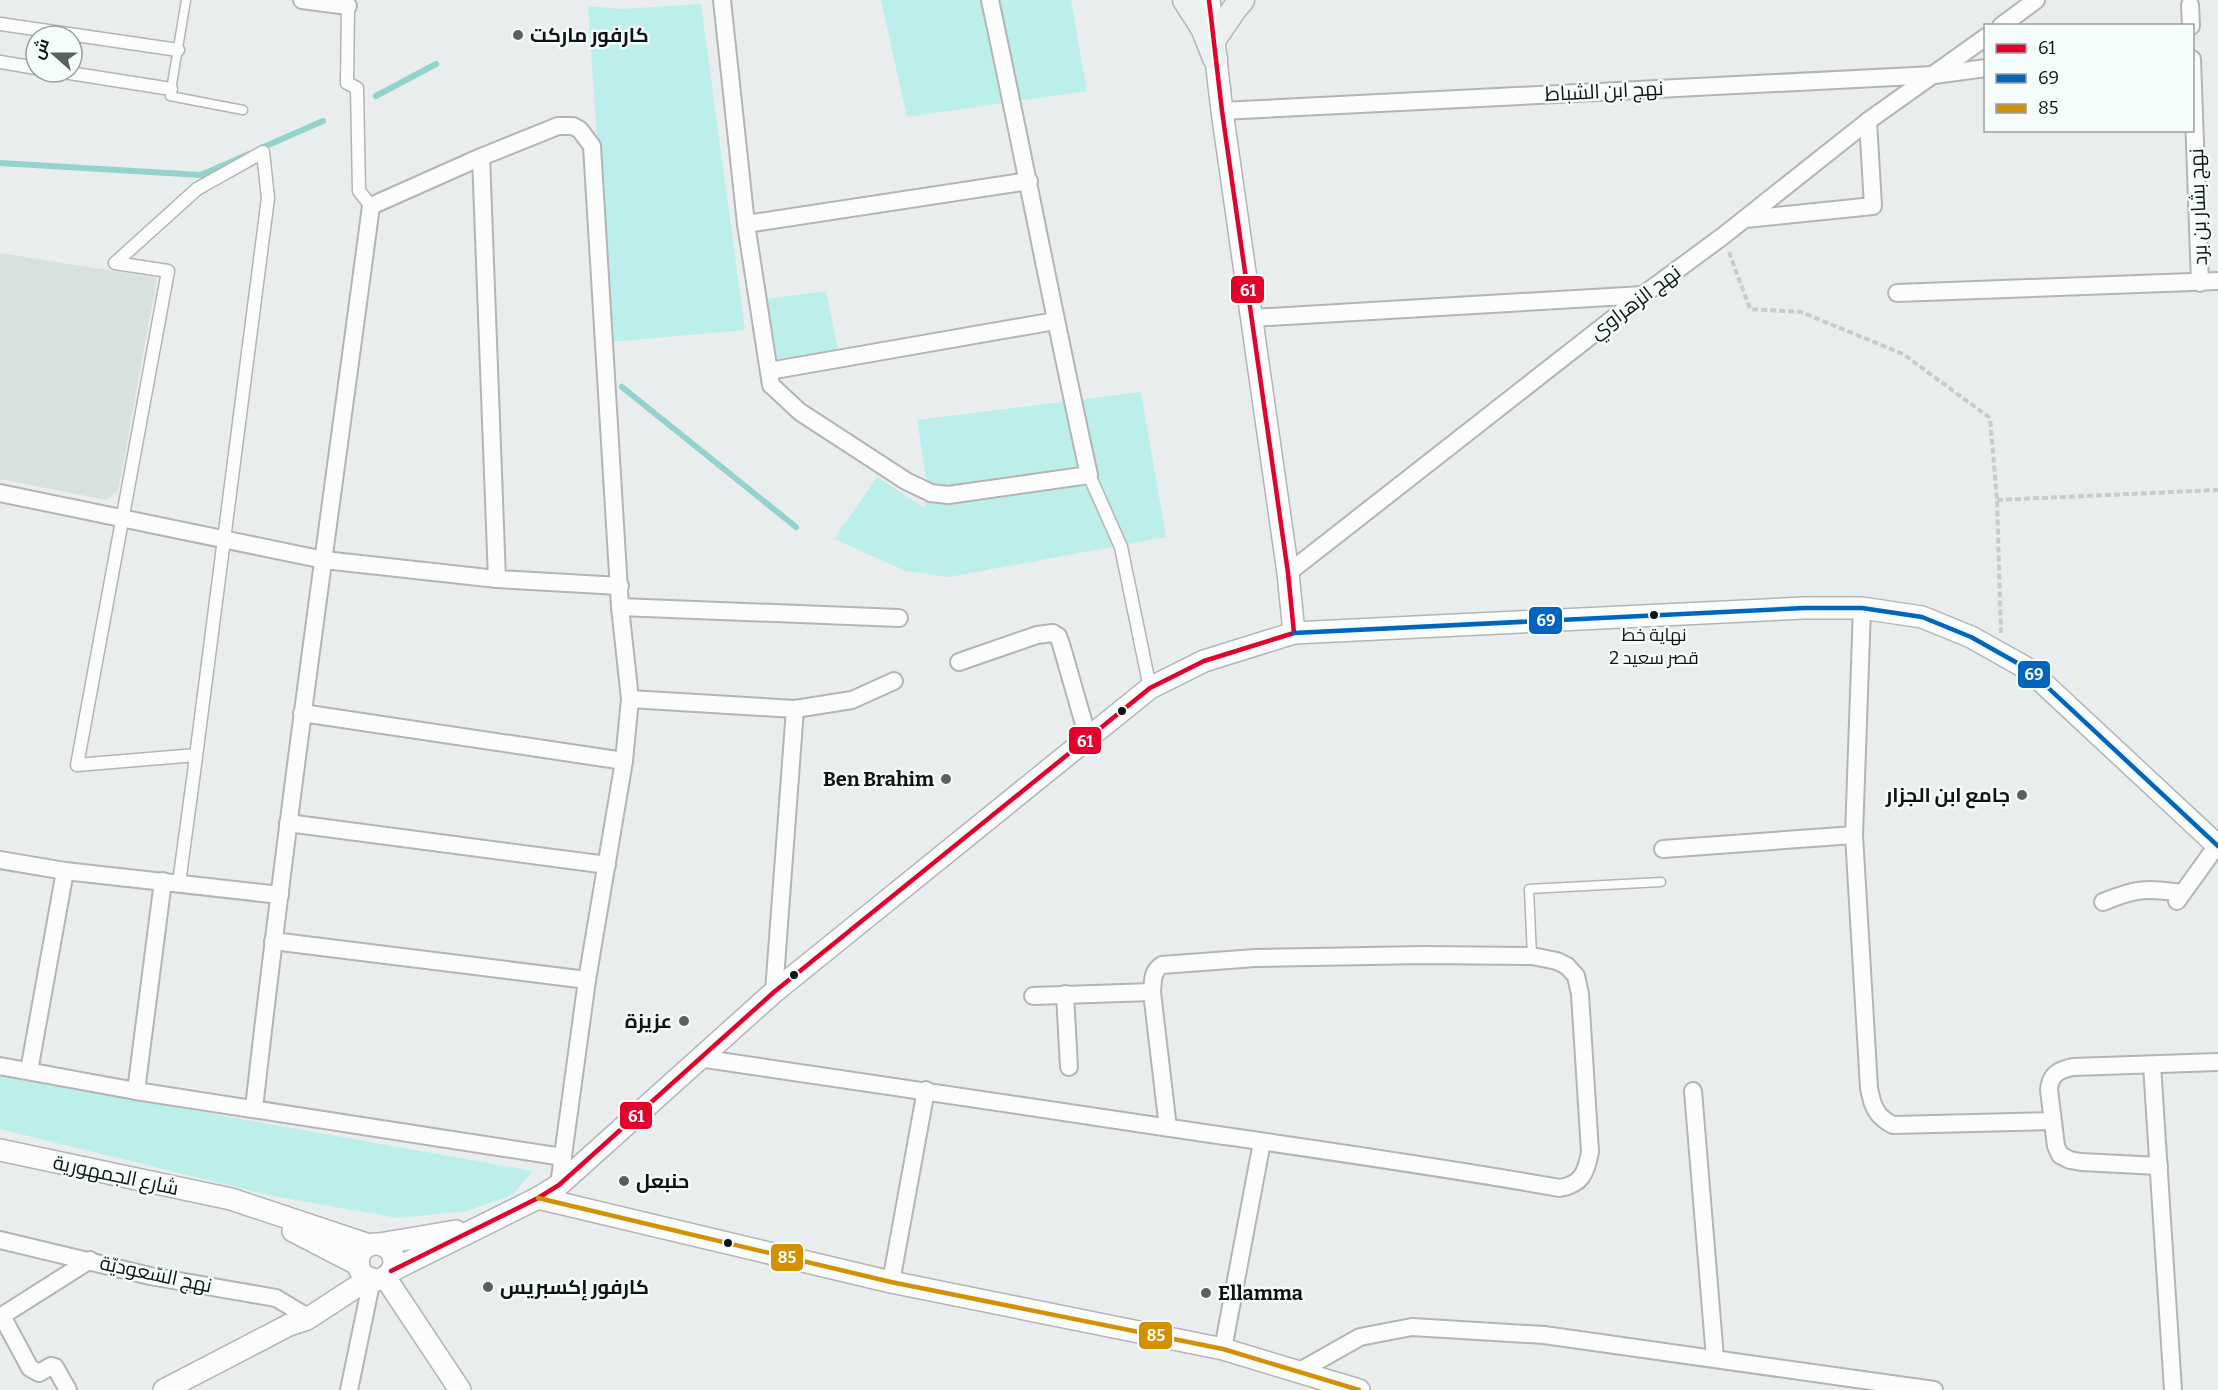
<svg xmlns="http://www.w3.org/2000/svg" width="2218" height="1390" viewBox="0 0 2218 1390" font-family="Bitter,Cairo,serif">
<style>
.built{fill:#d7e1e0}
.green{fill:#bcefeb}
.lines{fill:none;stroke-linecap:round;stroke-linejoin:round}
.stream{stroke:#93d3ce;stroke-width:6}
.service-casing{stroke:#b3b5b5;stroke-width:11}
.pedestrian-casing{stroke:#b3b5b5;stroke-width:15}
.minor-casing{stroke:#b3b5b5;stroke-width:20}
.tertiary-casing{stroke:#b3b5b5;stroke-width:24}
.secondary-casing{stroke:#b3b5b5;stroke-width:27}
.path{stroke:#cacbcb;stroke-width:4;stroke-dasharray:6 3;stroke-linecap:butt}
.service{stroke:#fcfcfc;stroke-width:8}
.pedestrian{stroke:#fcfcfc;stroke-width:12}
.minor{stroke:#fcfcfc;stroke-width:16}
.tertiary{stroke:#fcfcfc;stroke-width:21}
.secondary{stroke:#ebf0f0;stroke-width:24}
.bus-1-casing{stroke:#f4fdfc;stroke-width:9}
.bus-2-casing{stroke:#f4fdfc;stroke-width:9}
.bus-3-casing{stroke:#f4fdfc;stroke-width:9}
.bus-1{stroke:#e4002b;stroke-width:4.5}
.bus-2{stroke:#0065bd;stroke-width:4.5}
.bus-3{stroke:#d49003;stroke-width:4.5}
.poi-dot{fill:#5c5f5f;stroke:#f4fdfc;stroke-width:2}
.bus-dot{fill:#101313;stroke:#f4fdfc;stroke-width:2}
.labels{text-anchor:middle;stroke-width:5;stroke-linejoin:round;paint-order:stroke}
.bus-label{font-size:18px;fill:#101313;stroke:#f4fdfc}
.poi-label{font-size:20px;font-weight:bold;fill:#101313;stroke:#f4fdfc;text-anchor:start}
.street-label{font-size:20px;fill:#101313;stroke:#f4fdfc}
.line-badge{stroke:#f4fdfc;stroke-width:2}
.badge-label{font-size:16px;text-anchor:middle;font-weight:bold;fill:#fff}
</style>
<rect width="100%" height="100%" fill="#e9eded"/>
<polygon class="built" points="0,253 157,278 118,491 106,500 0,479"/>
<g class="green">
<polygon points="881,0 1071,0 1087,91 907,117"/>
<polygon points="701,4 745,330 611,342 588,6 621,9"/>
<polygon points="826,291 838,350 777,359 767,299"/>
<polygon points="1141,392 1166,537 949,577 906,571 834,539 877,477 925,508 926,478 917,420"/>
<polygon points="0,1076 533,1171 512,1195 467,1211 397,1218 268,1195 0,1129"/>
</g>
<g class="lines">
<g class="stream">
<polyline points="376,96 436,64"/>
<polyline points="259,149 323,121"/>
<polyline points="0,163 201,175 249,154"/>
<polyline points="622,387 796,527"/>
</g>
<defs>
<g id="service">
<polyline points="186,0 170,96 243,110"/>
<polyline points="1532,956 1529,889 1661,882"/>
</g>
<g id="pedestrian">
<polyline points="348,6 347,83 357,88 359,191 371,206"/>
<polyline points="0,24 178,50"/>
<polyline points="0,62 36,68"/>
<polyline points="63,72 171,89"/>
<polyline points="1089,475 1121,547 1150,688"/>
<path d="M179 883C210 655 240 427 268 198L263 152 197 189 115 263 168 271 77 765 196 755"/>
</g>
<g id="minor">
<polyline points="302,0 348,6"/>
<path d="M722 0 746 224 771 385 800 412 906 481 931 493 948 495 1089 475C1054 317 1024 158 990 0"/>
<polyline points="2190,5 2191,26"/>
<polyline points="2001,26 2036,0"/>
<polyline points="2192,59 2200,283"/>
<polyline points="1222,111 1934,75 1986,68"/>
<polyline points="481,157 497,579"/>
<polyline points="1746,219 1873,206 1868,121"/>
<polyline points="746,224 1029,181"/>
<polyline points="1897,293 2218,281"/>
<polyline points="1252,318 1643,295"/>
<polyline points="769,371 1055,321"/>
<polyline points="0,493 324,560 497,579 620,586"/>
<polyline points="1288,573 1643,295 1723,236 1868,121 1986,37"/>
<polyline points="620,607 899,618"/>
<path d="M1862 608 1854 835 1869 1088C1872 1105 1876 1117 1893 1125L2052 1121"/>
<polyline points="959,662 1037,635 1053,633 1058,636 1061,644 1088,738"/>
<polyline points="630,699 795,709 774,992"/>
<polyline points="795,709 852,700 894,681"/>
<polyline points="302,713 624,761"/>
<polyline points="288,823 607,865"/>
<polyline points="1663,849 1854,835"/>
<polyline points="0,860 65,871 280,895"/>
<polyline points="2177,901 2218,844"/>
<path d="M2103 902C2137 888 2146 888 2182 893"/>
<polyline points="273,941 587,980"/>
<polyline points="1065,994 1069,1067"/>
<polyline points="1033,996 1152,992"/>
<path d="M699 1058C857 1080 1013 1105 1170 1128 1300 1147 1430 1165 1560 1188 1582 1184 1586 1173 1590 1152L1580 994 1576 976 1567 966 1557 961 1532 956 1424 955 1255 958 1162 965C1152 971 1153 981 1152 992L1168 1128"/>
<polyline points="2152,1065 2173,1390"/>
<polyline points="0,1066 136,1091 563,1157"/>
<polyline points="29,1071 65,871"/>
<polyline points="136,1091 163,881"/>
<polyline points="1693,1091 1715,1358"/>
<path d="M254 1108C288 807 331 507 371 206L481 157 558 126H573L580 130 592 146 620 607 630 699 624 761 587 980 559 1185"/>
<path d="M2159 1166 2081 1162 2070 1160 2060 1155 2056 1146 2049 1090C2050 1074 2059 1070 2073 1067L2218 1062"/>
<polyline points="0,1240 150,1276 276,1298 301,1313 307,1319"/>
<polyline points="891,1282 926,1090"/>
<polyline points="2,1316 30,1368 39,1373 51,1366 55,1367 68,1390"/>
<polyline points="0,1317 90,1260"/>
<polyline points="1223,1349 1262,1142"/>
<polyline points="1298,1372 1360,1337 1412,1327 1544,1335 1934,1390"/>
<polyline points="349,1390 372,1279"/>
</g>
<g id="tertiary">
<polyline points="1294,633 1804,608 1862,608 1922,617 1971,637 2028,669 2218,846"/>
<polyline points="0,1150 231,1199 369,1245"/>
<polyline points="538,1198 891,1282 1223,1349 1359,1390"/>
<polyline points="293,1231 359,1265"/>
<polyline points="379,1244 456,1231"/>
<circle cx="376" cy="1262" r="18"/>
<polyline points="391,1271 538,1198 559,1185 774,992 1150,688 1204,661 1294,633 1288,573 1222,111 1209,0"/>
<polyline points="385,1277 460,1390"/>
<polyline points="164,1390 289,1325 307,1319 370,1278"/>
</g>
<g id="secondary">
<polyline points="1185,0 1203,28 1215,58"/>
<polyline points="1214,39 1235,8 1242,0"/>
</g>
</defs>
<use href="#service" class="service-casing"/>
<use href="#pedestrian" class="pedestrian-casing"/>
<use href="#minor" class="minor-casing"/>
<use href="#tertiary" class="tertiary-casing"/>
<use href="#secondary" class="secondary-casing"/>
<g class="path">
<polyline points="1729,252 1750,309 1801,312 1903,354 1990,418 1997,500 2001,633"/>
<polyline points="1997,500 2218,490"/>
</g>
<use href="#service" class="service"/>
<use href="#pedestrian" class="pedestrian"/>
<use href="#minor" class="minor"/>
<use href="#tertiary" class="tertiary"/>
<use href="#secondary" class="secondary"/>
<defs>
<polyline id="bus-1" points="391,1271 538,1198 559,1185 774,992 1150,688 1204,661 1294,633 1288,573 1222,111 1209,0"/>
<polyline id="bus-2" points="1294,633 1804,608 1862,608 1922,617 1971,637 2028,669 2218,846"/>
<polyline id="bus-3" points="538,1198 891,1282 1223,1349 1359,1390"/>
</defs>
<use href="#bus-1" class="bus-1-casing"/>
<use href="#bus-2" class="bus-2-casing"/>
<use href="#bus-3" class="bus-3-casing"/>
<use href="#bus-1" class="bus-1"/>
<use href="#bus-2" class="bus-2"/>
<use href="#bus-3" class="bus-3"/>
</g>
<g class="poi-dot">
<circle cx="518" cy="35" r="6"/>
<circle cx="946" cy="779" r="6"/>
<circle cx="2022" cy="795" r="6"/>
<circle cx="684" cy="1021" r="6"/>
<circle cx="624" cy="1181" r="6"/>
<circle cx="488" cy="1287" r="6"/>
<circle cx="1206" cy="1293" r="6"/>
</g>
<g class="bus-dot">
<circle cx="1654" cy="615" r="5"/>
<circle cx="1122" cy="711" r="5"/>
<circle cx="794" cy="975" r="5"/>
<circle cx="728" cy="1243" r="5"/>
</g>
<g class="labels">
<g class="bus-label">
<text x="1654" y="641">نهاية خط<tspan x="1654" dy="23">قصر سعيد 2</tspan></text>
</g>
<g class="poi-label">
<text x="530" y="42">كارفور ماركت</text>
<text x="934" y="786" text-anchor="end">Ben Brahim</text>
<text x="2010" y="802" text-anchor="end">جامع ابن الجزار</text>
<text x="672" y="1028" text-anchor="end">عزيزة</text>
<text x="636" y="1188">حنبعل</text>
<text x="500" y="1294">كارفور إكسبريس</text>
<text x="1218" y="1300">Ellamma</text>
</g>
<g class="street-label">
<text transform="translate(1604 91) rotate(-3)" y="7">نهج ابن الشباط</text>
<text transform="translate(2198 207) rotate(-92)" y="7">نهج بشار بن برد</text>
<text transform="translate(1635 302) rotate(-37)" y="7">نهج الزهراوي</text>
<text transform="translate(116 1175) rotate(12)" y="7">شارع الجمهورية</text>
<text transform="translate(156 1274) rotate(12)" y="7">نهج السّعوديّة</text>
</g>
</g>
<g class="line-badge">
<rect x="1230" y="275" width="35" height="29" rx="6" fill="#e4002b"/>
<rect x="1528" y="606" width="35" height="29" rx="6" fill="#0065bd"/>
<rect x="2017" y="660" width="34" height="29" rx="6" fill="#0065bd"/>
<rect x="1068" y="726" width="34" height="29" rx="6" fill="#e4002b"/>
<rect x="619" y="1101" width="34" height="29" rx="6" fill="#e4002b"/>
<rect x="770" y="1243" width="34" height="29" rx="6" fill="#d49003"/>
<rect x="1138" y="1321" width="35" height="29" rx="6" fill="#d49003"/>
</g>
<g class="badge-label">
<text x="1248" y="296">61</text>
<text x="1546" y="626">69</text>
<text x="2034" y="680">69</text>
<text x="1085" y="747">61</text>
<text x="636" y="1122">61</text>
<text x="787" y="1263">85</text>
<text x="1156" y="1341">85</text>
</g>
<rect x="1984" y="24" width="210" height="108" fill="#f4fdfc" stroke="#999f9f" stroke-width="1.5"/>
<rect x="1996" y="44" width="30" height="9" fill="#e4002b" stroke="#999f9f" stroke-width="1.5"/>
<text x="2038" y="54" font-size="18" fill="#101313">61</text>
<rect x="1996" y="74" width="30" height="9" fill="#0065bd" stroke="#999f9f" stroke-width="1.5"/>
<text x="2038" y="84" font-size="18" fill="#101313">69</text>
<rect x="1996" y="104" width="30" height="9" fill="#d49003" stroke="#999f9f" stroke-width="1.5"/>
<text x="2038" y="114" font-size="18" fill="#101313">85</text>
<g transform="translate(54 54) rotate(291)"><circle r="28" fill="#f4fdfc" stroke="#999f9f" stroke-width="1.5"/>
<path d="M0-4.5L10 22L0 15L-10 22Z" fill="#5c5f5f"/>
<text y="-9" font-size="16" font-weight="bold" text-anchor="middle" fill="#101313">ش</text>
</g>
</svg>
